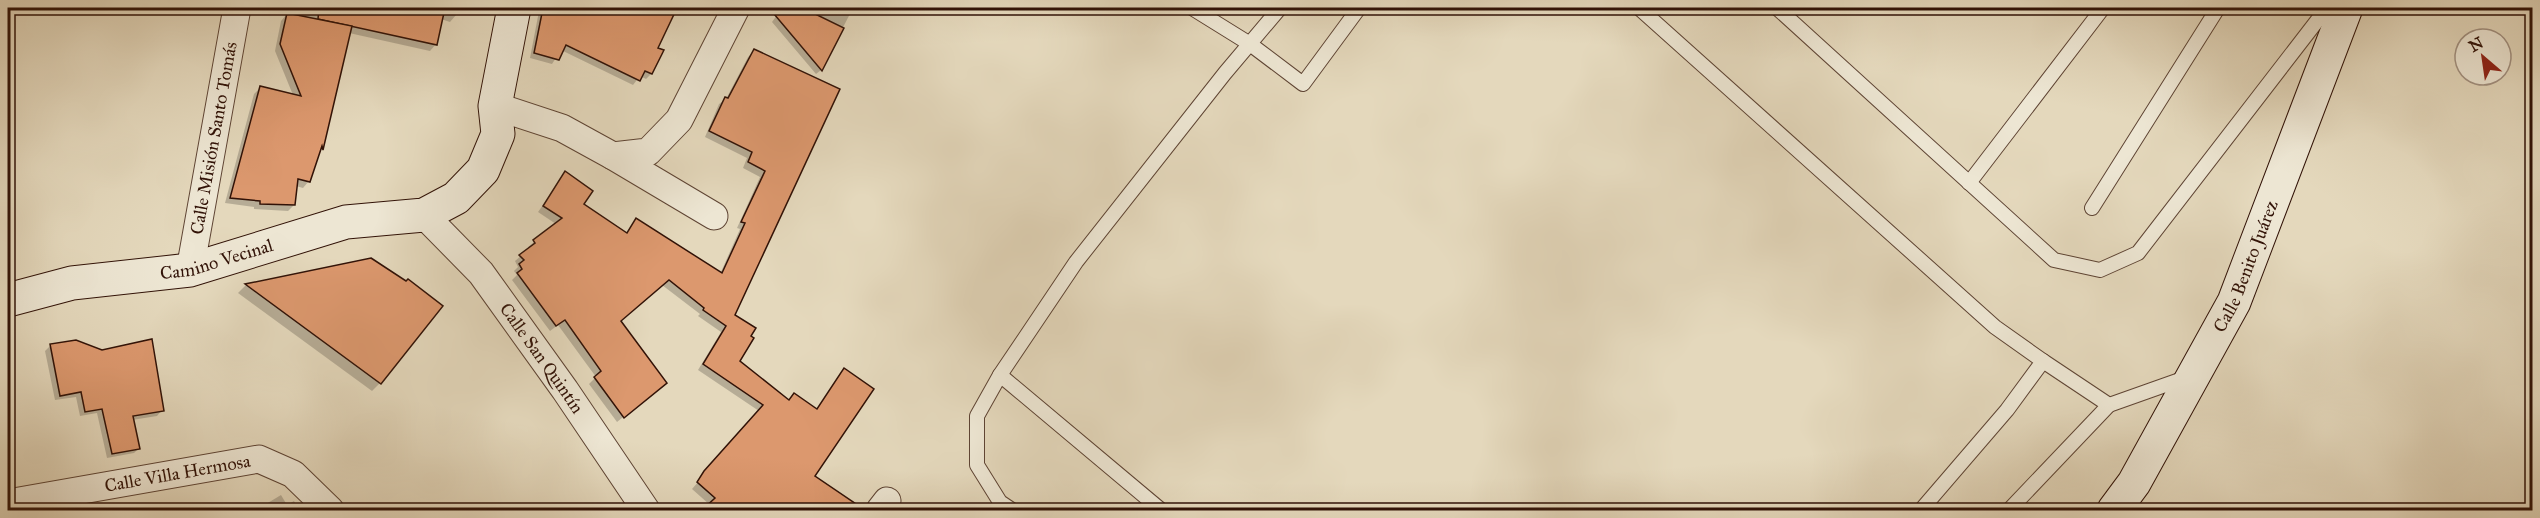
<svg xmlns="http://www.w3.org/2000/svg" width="2540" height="518" viewBox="0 0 2540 518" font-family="'IM FELL Great Primer',serif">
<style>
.shadow{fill:#0003}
.building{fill:#dc986e;stroke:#311207;stroke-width:1.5}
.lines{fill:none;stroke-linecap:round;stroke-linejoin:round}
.lane-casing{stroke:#5e4434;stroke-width:16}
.street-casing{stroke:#5e4434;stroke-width:29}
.secondary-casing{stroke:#311207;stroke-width:35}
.lane{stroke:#ede6d3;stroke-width:14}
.street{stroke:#ede6d3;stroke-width:27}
.secondary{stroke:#ede6d3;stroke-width:33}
.labels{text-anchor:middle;stroke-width:4.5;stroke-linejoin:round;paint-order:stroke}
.street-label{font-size:18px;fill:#311207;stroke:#ede6d3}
</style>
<rect width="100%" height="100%" fill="#e4d8bc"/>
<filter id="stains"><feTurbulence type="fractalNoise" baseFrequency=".00333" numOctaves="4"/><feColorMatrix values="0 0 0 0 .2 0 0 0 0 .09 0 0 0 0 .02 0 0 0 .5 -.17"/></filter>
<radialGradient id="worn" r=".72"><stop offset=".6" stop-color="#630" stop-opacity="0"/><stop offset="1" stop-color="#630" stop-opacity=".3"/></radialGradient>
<g class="shadow">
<polygon points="293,8 457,8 456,15 450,22 441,19 436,44 430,51 349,33 322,149 318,153 309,181 303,188 296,186 294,205 288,211 254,209 254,207 225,203 254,94 260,88 293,95 275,51 281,21 287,14 291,15"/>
<polygon points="543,8 580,12 582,8 675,8 657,48 662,51 651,74 646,79 640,76 633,85 561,50 552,64 530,58 539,11"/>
<polygon points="782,8 803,8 808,11 809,8 853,8 821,70 816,74 772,22"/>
<polygon points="754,51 838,90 733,316 738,361 788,401 816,410 844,370 813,476 863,510 704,510 710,505 692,489 759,411 698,370 721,332 698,316 700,314 662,285 619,322 659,388 617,422 589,384 596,377 558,325 550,331 512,280 517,275 514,271 518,267 515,261 529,249 528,247 534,242 556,224 538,212 566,173 582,205 626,234 637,220 720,274 740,229 737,228 760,177 743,168 747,158 705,137 719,104 726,99 748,57"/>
<polygon points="371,259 380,383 372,391 238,293 246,285"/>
<polygon points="51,345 162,410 157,416 132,420 139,448 134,453 107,458 97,413 80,416 76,397 55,400 45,351"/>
<polygon points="281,495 287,505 294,501 299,510 256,510"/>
</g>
<g class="building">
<polygon points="319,8 445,8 437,45 318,19"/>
<polygon points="543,8 677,8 658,48 664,50 652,74 645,71 640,81 566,45 559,60 534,53"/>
<polygon points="769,8 803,8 844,28 822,71"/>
<polygon points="287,13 352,26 323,150 322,146 310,182 298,179 295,205 260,204 260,201 230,198 260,86 301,96 280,44"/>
<polygon points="754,49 840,89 735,315 756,328 751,336 754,338 740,361 789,400 794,393 817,409 844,368 874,389 815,476 865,510 702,510 715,498 697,482 704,471 763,405 703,364 726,326 703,310 704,308 669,280 621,321 667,383 624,418 594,377 601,371 565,320 556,326 517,273 522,269 519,264 524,260 519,255 535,243 533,240 562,218 543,206 565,171 593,191 584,204 627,233 636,218 722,273 745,223 741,222 765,171 748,162 752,152 709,131 725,97 728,98"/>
<polygon points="371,258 406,281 408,279 443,306 381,384 245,284"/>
<polygon points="152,339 164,411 133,416 140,449 112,454 102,409 85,412 81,392 60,396 50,344 76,340 102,350"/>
</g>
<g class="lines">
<defs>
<g id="lane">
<polyline points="1192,8 1250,44 1303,84 1359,8"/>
<polyline points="1639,8 1995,327 2043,361 2007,410 1921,510"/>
<polyline points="1777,8 2054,260 2100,270 2138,253 2327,8"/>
<polyline points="1969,183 2103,8"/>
<polyline points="2092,208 2218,8"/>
<polyline points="2043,361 2109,405"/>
<polyline points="1000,375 1161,510"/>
<polyline points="1012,510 1000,502 977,465 977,416 1000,375 1076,262 1225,73 1280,8"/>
<polyline points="2009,510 2109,405 2188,377"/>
</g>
<g id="street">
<polyline points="495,106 562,128 613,156 648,152 679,120 736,8"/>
<polyline points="613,156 714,216"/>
<path id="s1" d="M424 215 481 273 565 390 646 510"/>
<path id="s2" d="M190 270 237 8"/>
<path id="s3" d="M8 503 259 459 293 474 330 510"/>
<polyline points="880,510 887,501"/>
</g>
<g id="secondary">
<path id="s4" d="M8 300 72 283 190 270 346 222 424 215 456 198 483 170 498 134 495 106 514 8"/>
<path id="s5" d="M2114 510 2134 483 2234 302 2346 8"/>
</g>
</defs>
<use href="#lane" class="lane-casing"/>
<use href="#street" class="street-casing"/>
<use href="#secondary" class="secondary-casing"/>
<use href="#lane" class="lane"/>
<use href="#street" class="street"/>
<use href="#secondary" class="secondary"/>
</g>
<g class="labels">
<g class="street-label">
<text dy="6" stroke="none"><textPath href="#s2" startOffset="134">Calle Misión Santo Tomás</textPath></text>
<text dy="6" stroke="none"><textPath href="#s4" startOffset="213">Camino Vecinal</textPath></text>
<text dy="6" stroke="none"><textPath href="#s5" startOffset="278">Calle Benito Juárez</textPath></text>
<text dy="6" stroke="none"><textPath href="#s1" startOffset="186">Calle San Quintín</textPath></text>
<text dy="6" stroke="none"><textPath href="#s3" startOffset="172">Calle Villa Hermosa</textPath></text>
</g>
</g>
<rect width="2540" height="518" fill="none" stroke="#e4d8bc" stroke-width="30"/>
<rect x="9" y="9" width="2522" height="500" fill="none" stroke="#311207" stroke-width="3"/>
<rect x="15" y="15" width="2510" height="488" fill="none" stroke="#311207" stroke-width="1.5"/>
<g transform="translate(2483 57) rotate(331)"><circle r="28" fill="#ede6d3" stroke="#a29181" stroke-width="1.5"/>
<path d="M0-4.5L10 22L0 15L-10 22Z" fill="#8f2418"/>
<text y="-9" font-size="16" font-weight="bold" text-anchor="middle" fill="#311207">N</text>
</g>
<rect width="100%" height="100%" filter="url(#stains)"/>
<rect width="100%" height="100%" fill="url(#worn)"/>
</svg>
